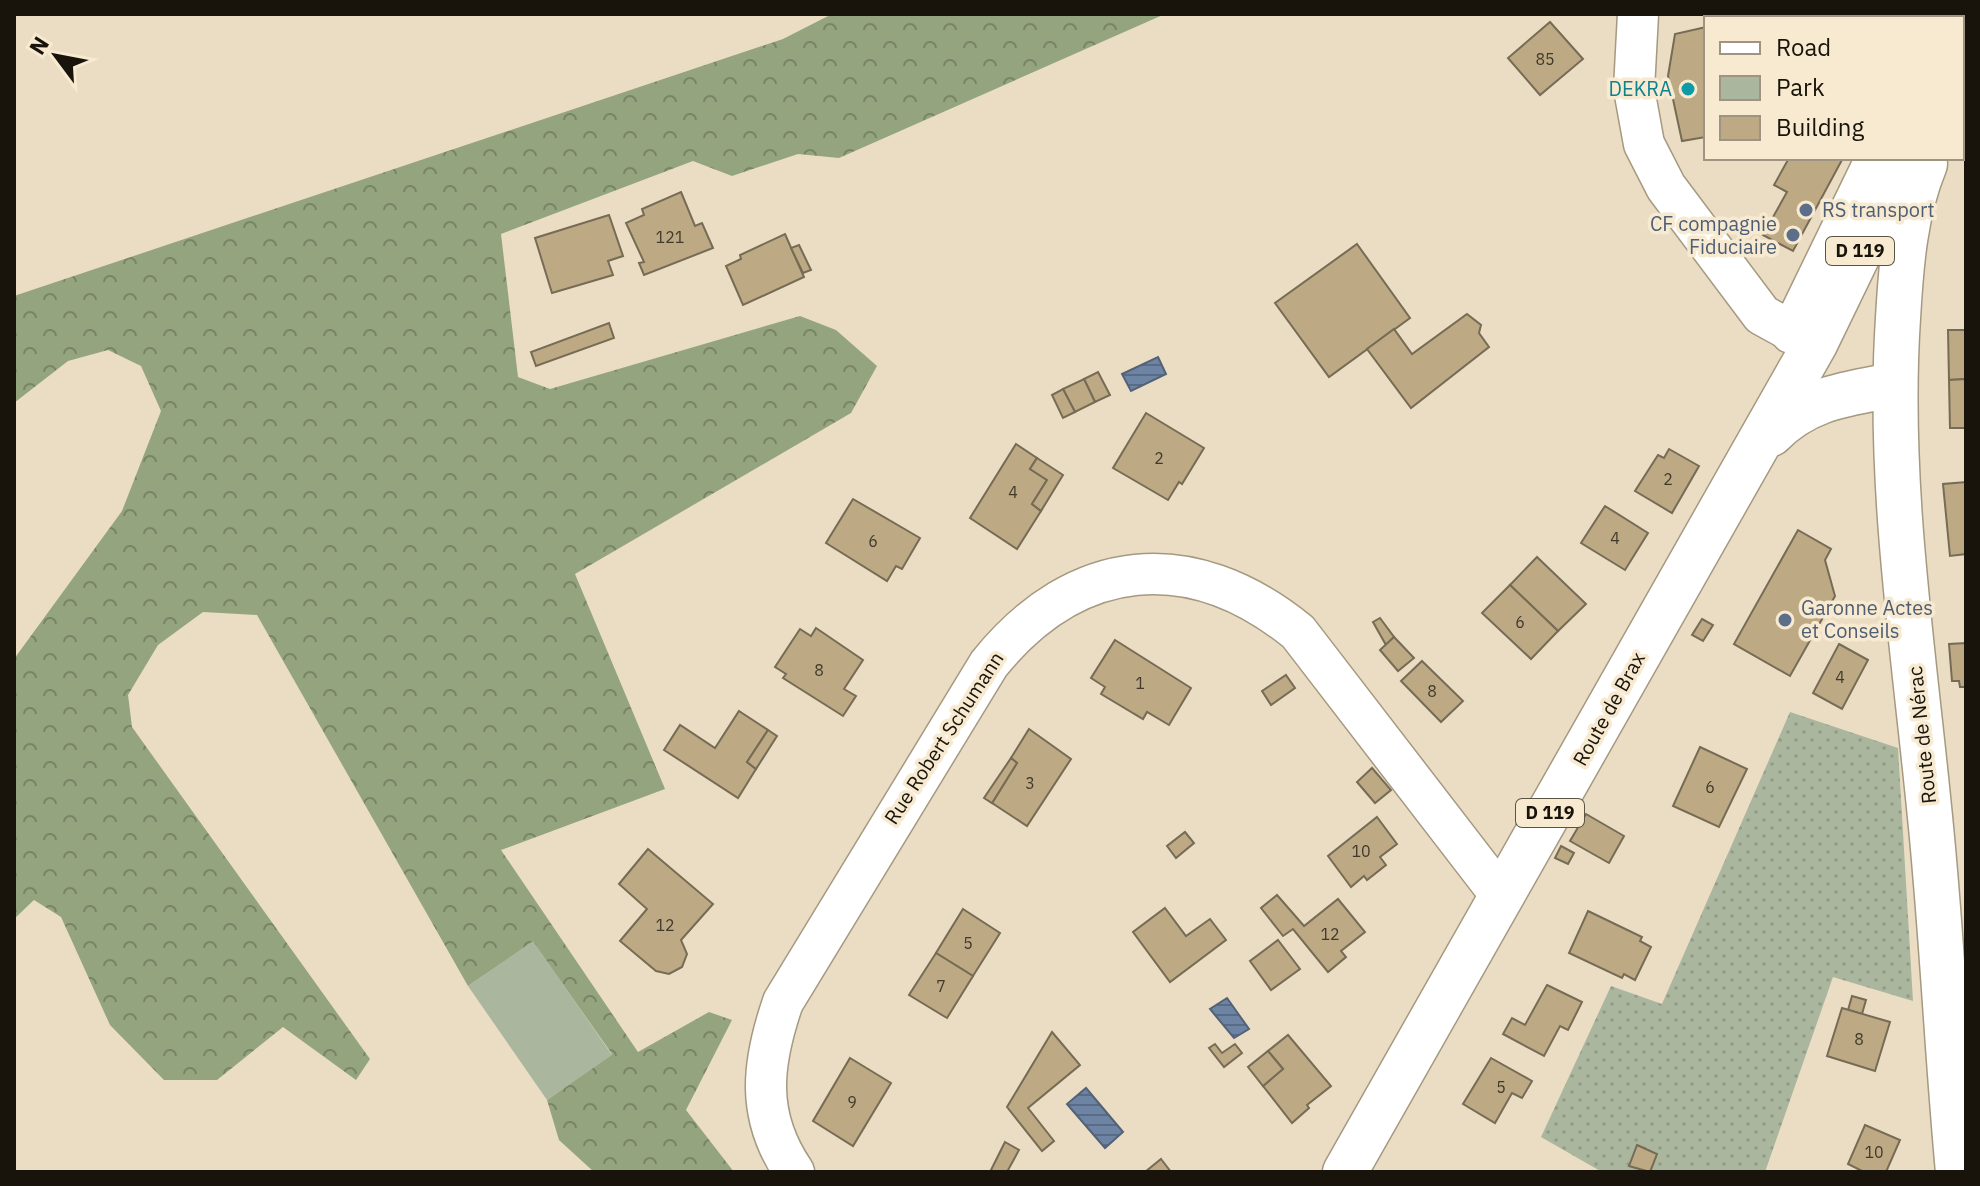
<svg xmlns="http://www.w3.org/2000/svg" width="1980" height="1186" viewBox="0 0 1980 1186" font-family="'IBM Plex Sans',sans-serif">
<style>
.green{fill:url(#green-dots)}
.forest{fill:url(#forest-crowns)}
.pitch{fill:#abb69f}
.water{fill:url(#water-rules);stroke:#546277;stroke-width:2}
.building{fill:#bdaa85;stroke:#766b54;stroke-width:2}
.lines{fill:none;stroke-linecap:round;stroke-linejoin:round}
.minor-casing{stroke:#a59981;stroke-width:43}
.major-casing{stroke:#a59981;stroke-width:47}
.minor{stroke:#fff;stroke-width:40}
.major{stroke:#fff;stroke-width:44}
.culture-dot{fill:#0f9aa8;stroke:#f7ead0;stroke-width:3}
.service-dot{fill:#5c6f8a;stroke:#f7ead0;stroke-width:3}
.labels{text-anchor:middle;stroke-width:7;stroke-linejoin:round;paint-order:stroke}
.number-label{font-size:16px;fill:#413a2a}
.shield{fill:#f7ead0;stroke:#5b5446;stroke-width:2}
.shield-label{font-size:18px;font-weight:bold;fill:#18140b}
.culture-label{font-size:20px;fill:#0d838f;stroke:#f7ead0;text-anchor:end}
.service-label{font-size:20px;fill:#4e5e75;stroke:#f7ead0;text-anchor:start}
.street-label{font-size:20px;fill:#18140b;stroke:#f7ead0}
</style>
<defs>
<pattern id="green-dots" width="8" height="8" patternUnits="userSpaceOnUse" patternTransform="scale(2)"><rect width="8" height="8" fill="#abb69f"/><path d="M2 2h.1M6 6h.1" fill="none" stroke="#929c88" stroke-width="1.8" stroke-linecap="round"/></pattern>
<pattern id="forest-crowns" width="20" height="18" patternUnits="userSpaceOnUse" patternTransform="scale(2)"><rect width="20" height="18" fill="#94a47f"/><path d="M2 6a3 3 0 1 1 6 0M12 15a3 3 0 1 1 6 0" fill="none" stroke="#788466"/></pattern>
<pattern id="water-rules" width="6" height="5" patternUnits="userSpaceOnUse" patternTransform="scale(2)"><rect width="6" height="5" fill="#6e84a5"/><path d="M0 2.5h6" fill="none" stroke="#596b85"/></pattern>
</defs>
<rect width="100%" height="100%" fill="#eaddc3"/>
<polygon class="green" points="1790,712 1898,748 1913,1001 1833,977 1765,1172 1602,1172 1541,1137 1611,986 1662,1004"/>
<polygon class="forest" points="832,14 1165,14 839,158 798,154 732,176 693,161 501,234 518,377 550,389 800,316 836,330 877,366 851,413 575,574 665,789 501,850 638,1052 709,1012 732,1020 686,1110 734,1172 594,1172 559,1140 547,1100 612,1054 533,942 468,986 257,615 203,612 158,645 128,695 132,727 370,1059 356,1080 283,1027 217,1080 164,1080 110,1025 61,917 34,900 14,919 14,659 122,511 161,411 141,366 108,350 68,361 14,403 14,296 783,39"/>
<polygon class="pitch" points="533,941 612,1055 547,1100 468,986"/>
<g class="water">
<polygon points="1158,357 1166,374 1131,391 1122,374"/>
<polygon points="1227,998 1249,1029 1234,1038 1210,1009"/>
<polygon points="1086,1088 1123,1132 1105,1148 1067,1104"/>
</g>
<g class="building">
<polygon points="1550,22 1583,59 1540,95 1508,58"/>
<polygon points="1706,27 1706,137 1682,141 1668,76 1675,34"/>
<polygon points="1789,158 1843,158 1793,251 1763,235 1787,192 1774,185"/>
<polygon points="681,192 695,226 702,223 713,248 644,275 639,263 644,262 626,223 644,215 642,209"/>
<polygon points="609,215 623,256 608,261 613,275 552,293 535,238"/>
<polygon points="785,234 804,277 743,305 726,266 741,259 740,255"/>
<polygon points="1357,244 1410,318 1329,377 1275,303"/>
<polygon points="799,245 811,270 803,273 791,248"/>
<polygon points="1467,314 1481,325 1479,333 1489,347 1411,408 1367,349 1394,329 1412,354"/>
<polygon points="609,323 614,338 536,366 531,352"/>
<polygon points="1948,330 1966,330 1966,379 1949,380"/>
<polygon points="1098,372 1110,395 1095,402 1084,379"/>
<polygon points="1084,379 1095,402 1075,412 1063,389"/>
<polygon points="1966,379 1966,428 1950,428 1949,380"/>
<polygon points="1063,389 1075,412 1063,418 1052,395"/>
<polygon points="1146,413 1204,448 1182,484 1179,482 1168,500 1113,468"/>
<polygon points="1016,444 1037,458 1030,469 1047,480 1032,504 1041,511 1017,549 970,518"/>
<polygon points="1669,449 1699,466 1672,513 1635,491 1658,455 1664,458"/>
<polygon points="1037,458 1063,475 1041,511 1032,504 1047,480 1030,469"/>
<polygon points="1966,482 1966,554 1950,556 1943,484"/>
<polygon points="853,499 920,538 902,569 896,566 887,581 826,543"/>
<polygon points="1605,506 1648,533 1625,570 1581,543"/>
<polygon points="1798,530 1831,549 1825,560 1835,596 1790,676 1734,644"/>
<polygon points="1537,557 1586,604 1558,631 1510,585"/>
<polygon points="1510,585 1558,631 1531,659 1482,613"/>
<polygon points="1380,618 1394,637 1386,645 1373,622"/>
<polygon points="1702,619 1713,625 1703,641 1692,635"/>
<polygon points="816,628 863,660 844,689 856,696 843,716 783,678 786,674 775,667 800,629 811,636"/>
<polygon points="1394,637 1414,658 1398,671 1380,650"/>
<polygon points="1115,640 1191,688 1169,725 1147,712 1143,719 1101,694 1105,687 1091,678"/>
<polygon points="1966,643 1966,687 1960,687 1959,681 1952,681 1949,644"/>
<polygon points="1839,644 1868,660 1842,709 1813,693"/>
<polygon points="1422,661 1463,701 1441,722 1401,681"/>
<polygon points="1286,675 1295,688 1271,705 1262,691"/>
<polygon points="739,711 768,730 747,762 756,769 738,798 664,750 680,725 715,748"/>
<polygon points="1029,729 1071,759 1027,826 992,803 1017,763 1011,758"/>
<polygon points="768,730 777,736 756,769 747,762"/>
<polygon points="1700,747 1747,769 1719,827 1673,806"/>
<polygon points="1011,758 1017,763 992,803 984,798"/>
<polygon points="1372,768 1391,790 1375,803 1357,782"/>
<polygon points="1586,814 1624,836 1609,863 1570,841"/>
<polygon points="1377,817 1397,844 1380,857 1386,865 1367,880 1364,876 1351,887 1328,856"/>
<polygon points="1185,832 1194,843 1176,858 1167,846"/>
<polygon points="1561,846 1574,853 1568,864 1555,858"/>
<polygon points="648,849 713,904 681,940 687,954 682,967 669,974 656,971 620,941 647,909 619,884"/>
<polygon points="1277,895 1304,926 1338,899 1365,932 1341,951 1346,957 1328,972 1293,929 1283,936 1261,908"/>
<polygon points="1165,908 1186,936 1210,919 1226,940 1170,982 1133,932"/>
<polygon points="963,909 1000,933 973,976 936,953"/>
<polygon points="1588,911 1642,937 1640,941 1651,947 1635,980 1624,974 1622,978 1569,953"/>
<polygon points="1278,940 1300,969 1271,990 1250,961"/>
<polygon points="936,953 973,976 947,1018 909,995"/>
<polygon points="1547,985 1582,1002 1568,1030 1560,1026 1544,1056 1503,1034 1512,1018 1525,1025"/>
<polygon points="1852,996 1866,1000 1862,1014 1848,1010"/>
<polygon points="1842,1008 1890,1022 1875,1071 1827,1056"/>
<polygon points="1052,1032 1080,1065 1028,1108 1054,1141 1042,1151 1007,1107"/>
<polygon points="1288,1035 1331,1086 1307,1105 1309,1108 1292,1123 1263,1086 1283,1069 1268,1051"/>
<polygon points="1215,1044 1222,1053 1235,1044 1242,1053 1224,1067 1209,1048"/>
<polygon points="1268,1051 1283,1069 1263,1086 1248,1067"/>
<polygon points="850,1058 891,1083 853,1146 813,1121"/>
<polygon points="1491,1058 1532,1081 1522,1098 1512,1093 1495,1123 1463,1104"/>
<polygon points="1865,1125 1900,1140 1886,1172 1864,1172 1848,1164"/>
<polygon points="1005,1142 1019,1150 1007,1172 990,1172"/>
<polygon points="1637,1145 1657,1154 1650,1172 1629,1166"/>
<polygon points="1161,1159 1171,1172 1145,1172"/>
</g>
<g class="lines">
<defs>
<g id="minor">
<polyline points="1638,14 1634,89 1644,144 1666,187 1762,315 1815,344"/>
<polyline points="1791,333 1876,158"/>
<path d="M794 1172C755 1115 762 1063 783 1002L989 664C1076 556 1191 545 1298 632L1502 897"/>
</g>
<g id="major">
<polyline points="1962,77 1966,68"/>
<path d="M1925 164C1905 212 1901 266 1898 318 1887 484 1914 652 1930 817 1942 935 1947 1054 1958 1172"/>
<path d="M1771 434C1806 398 1846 394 1893 385"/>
<polyline points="1345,1172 1815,344 1905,158"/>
</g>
</defs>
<use href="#minor" class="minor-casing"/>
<use href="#major" class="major-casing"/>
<use href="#minor" class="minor"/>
<use href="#major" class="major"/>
</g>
<circle class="culture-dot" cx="1688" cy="89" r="8"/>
<g class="service-dot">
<circle cx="1806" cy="210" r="8"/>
<circle cx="1793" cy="235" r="8"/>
<circle cx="1785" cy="620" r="8"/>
</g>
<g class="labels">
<g class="number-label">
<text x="1545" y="65">85</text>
<text x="670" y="243">121</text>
<text x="1159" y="464">2</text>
<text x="1668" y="485">2</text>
<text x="1013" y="498">4</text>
<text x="1615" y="544">4</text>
<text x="873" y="547">6</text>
<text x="1520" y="628">6</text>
<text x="819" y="676">8</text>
<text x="1840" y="683">4</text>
<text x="1140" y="689">1</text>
<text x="1432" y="697">8</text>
<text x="1030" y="789">3</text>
<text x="1710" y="793">6</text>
<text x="1361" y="857">10</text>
<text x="665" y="931">12</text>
<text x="1330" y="940">12</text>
<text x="968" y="949">5</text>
<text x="941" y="992">7</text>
<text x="1859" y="1045">8</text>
<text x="1501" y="1093">5</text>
<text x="852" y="1108">9</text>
<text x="1874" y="1158">10</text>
</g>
<g class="shield">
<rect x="1826" y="237" width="68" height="28" rx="6"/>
<rect x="1516" y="799" width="68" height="28" rx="6"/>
</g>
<g class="shield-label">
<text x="1860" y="257">D 119</text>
<text x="1550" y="819">D 119</text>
</g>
<g class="culture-label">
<text x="1672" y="96">DEKRA</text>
</g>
<g class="service-label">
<text x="1822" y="217">RS transport</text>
<text x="1777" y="231" text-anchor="end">CF compagnie<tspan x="1777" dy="23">Fiduciaire</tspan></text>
<text x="1801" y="615">Garonne Actes<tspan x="1801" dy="23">et Conseils</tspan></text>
</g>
<g class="street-label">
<text transform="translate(1609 709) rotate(-61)" y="7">Route de Brax</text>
<text transform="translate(1922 735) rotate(-96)" y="7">Route de Nérac</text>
<text transform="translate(944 738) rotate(-57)" y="7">Rue Robert Schumann</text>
</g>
</g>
<rect width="1980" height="1186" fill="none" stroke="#18140b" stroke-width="32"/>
<rect x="1704" y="16" width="260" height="144" fill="#f7ead0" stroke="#9e9481" stroke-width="2"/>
<rect x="1720" y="42" width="40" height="12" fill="#ffffff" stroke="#9e9481" stroke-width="2"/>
<text x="1776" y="56" font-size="24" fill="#18140b">Road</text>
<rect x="1720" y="76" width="40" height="24" fill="#abb69f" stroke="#9e9481" stroke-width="2"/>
<text x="1776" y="96" font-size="24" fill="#18140b">Park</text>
<rect x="1720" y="116" width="40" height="24" fill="#bdaa85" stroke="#9e9481" stroke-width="2"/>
<text x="1776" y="136" font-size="24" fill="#18140b">Building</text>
<g transform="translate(56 56) rotate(302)" stroke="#f7ead0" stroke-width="6" paint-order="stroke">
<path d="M0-6L14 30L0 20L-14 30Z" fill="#18140b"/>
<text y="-12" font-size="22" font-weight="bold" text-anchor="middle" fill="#18140b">N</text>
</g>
</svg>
